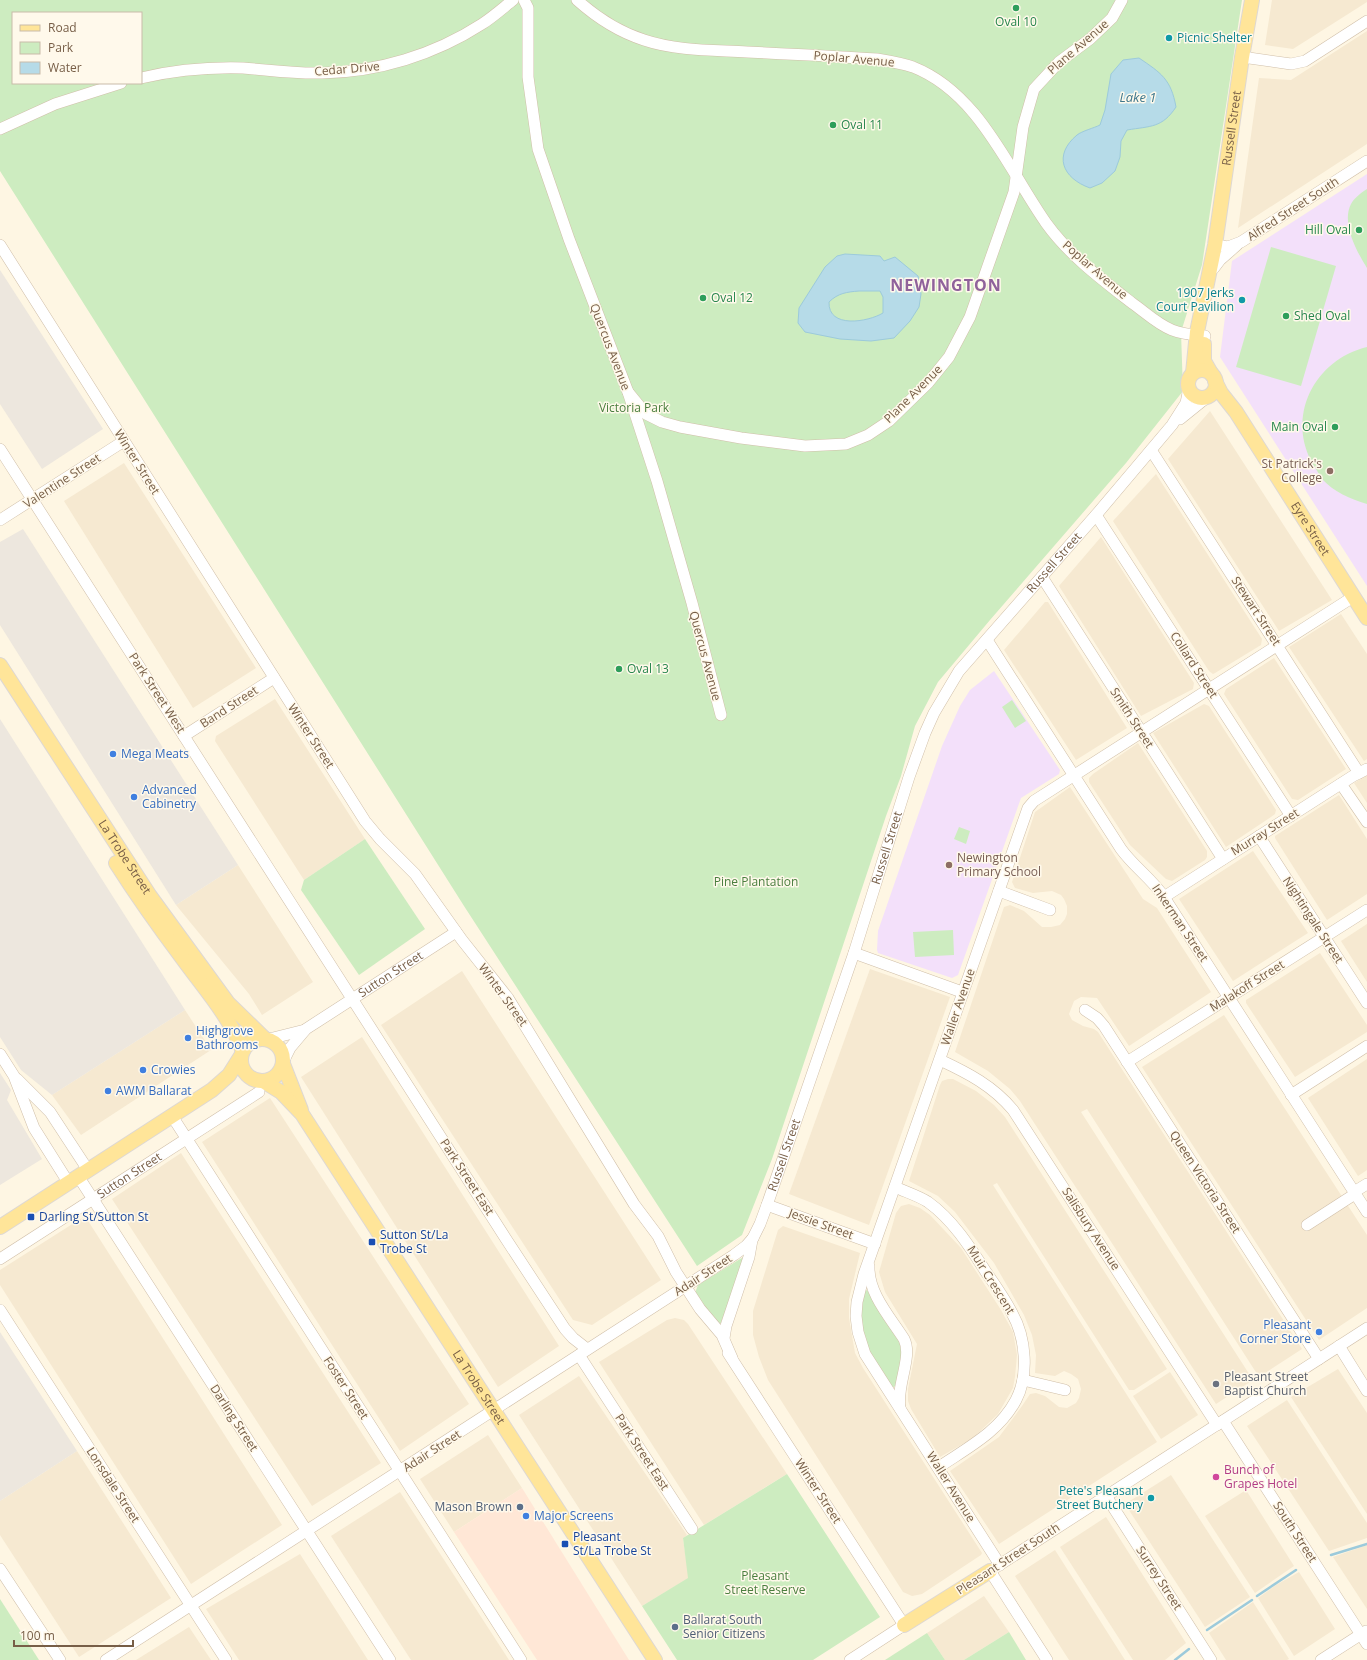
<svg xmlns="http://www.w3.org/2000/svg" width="1367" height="1660" viewBox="0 0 1367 1660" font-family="'Open Sans',sans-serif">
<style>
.residential{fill:#f6e9d1}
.commercial{fill:#ffe7d6}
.industrial{fill:#ede7de}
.education{fill:#f3e0fa}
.green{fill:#cdecc0;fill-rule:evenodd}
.water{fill:#b6dbe8;stroke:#9ccadb;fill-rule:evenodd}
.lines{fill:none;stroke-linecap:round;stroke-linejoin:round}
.stream{stroke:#9ccadb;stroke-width:2.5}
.minor-casing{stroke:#d0bfa9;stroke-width:12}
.major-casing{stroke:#ded8d3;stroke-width:16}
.minor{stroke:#fff;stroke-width:11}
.major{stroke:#ffe599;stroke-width:14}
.leisure-dot{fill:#2e9e5b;stroke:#fff9eb;stroke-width:1.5}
.culture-dot{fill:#0f9aa8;stroke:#fff9eb;stroke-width:1.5}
.education-dot{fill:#8d6e63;stroke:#fff9eb;stroke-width:1.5}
.shop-dot{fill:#3f7fe0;stroke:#fff9eb;stroke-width:1.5}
.transit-dot{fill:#1a4fb4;stroke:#fff9eb;stroke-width:1.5}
.worship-dot{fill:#6b7280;stroke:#fff9eb;stroke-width:1.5}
.hotel-dot{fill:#d1479c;stroke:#fff9eb;stroke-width:1.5}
.service-dot{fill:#5c6f8a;stroke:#fff9eb;stroke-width:1.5}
.labels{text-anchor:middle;stroke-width:3;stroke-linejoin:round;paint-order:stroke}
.leisure-label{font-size:12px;fill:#27864d;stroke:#fff9eb;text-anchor:start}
.culture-label{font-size:12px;fill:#0d838f;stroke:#fff9eb;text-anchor:end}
.street-label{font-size:12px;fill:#775e47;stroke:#fff9eb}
.park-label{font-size:12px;fill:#4a7e3e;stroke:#fff9eb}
.education-label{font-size:12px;fill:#785e54;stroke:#fff9eb;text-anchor:end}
.shop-label{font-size:12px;fill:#366cbe;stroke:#fff9eb;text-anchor:start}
.transit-label{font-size:12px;fill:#164399;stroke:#fff9eb;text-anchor:start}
.worship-label{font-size:12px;fill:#5b616d;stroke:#fff9eb;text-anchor:start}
.hotel-label{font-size:12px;fill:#b23c85;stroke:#fff9eb;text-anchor:start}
.service-label{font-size:12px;fill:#4e5e75;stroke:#fff9eb;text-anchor:end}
.water-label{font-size:13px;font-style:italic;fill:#3f778c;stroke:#fff9eb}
.district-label{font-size:16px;font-weight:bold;letter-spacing:1px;fill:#8f629b;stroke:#fff9eb}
</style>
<rect width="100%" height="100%" fill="#fef6e3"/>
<g class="residential">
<polygon points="1272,0 1367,0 1367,2 1293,49 1265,45"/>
<polygon points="1367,31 1367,144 1238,228 1259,78 1291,80"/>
<polygon points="1210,411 1332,600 1279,631 1168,459"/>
<polygon points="124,463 256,668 193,708 64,501"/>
<polygon points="1156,474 1262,639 1261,645 1215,673 1213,674 1209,671 1113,521"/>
<polygon points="1101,537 1194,683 1193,689 1141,716 1059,586"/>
<polygon points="1045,602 1048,602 1127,728 1076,760 1004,650"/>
<polygon points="1341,614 1367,654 1367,759 1364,761 1289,647"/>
<polygon points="1274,658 1346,769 1298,800 1292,799 1224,694 1226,689"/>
<polygon points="275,699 365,839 304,880 215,741 216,736"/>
<polygon points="1204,704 1209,706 1276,810 1275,814 1271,817 1226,847 1153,733"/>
<polygon points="1138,743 1207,851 1207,857 1205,860 1172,881 1166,879 1130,845 1089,782 1089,778 1093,774"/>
<polygon points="1367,775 1367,803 1354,783"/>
<polygon points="1070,787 1143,899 1157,908 1211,992 1129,1046 1097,998 1081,997 1074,1001 1069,1014 1072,1020 1083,1026 1094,1029 1098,1032 1302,1349 1259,1377 1087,1109 1081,1112 1253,1380 1216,1404 1020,1101 1010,1089 988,1071 955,1052 1004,907 1010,905 1024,911 1042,927 1051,927 1060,925 1065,919 1067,914 1067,906 1064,899 1061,895 1052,891 1033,893 1015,888 1012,882 1035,812"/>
<polygon points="1339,795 1367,839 1367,894 1327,920 1275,838 1275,836"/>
<polygon points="1253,851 1308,933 1233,981 1179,899"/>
<polygon points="238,865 313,982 262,1015 249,994 176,905"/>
<polygon points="1367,924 1367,982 1341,941"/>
<polygon points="1320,953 1367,1025 1367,1032 1295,1077 1246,1003 1246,1000"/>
<polygon points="870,969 950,997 869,1225 789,1194"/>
<polygon points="462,971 661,1280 592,1325 573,1320 381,1025"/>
<polygon points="185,1010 211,1050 81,1135 52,1095"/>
<polygon points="1224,1015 1367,1235 1367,1308 1319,1340 1142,1067"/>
<polygon points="362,1037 559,1346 498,1387 301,1077"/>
<polygon points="1367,1059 1367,1170 1358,1176 1308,1098"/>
<polygon points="948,1079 953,1079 976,1091 994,1105 1005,1117 1167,1369 1134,1390 1129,1390 997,1183 993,1185 1157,1442 999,1544 950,1471 999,1437 1022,1406 1030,1394 1036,1393 1045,1396 1059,1407 1067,1408 1076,1403 1079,1398 1081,1389 1078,1379 1071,1374 1064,1371 1055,1376 1035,1373 1036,1355 1032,1335 1024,1315 994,1263 955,1212 938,1196 909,1181 940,1085 942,1081"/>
<polygon points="270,1098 469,1404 400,1451 202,1142"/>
<polygon points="181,1153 381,1463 312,1506 112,1199"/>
<polygon points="909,1204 920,1208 930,1215 961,1248 1001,1310 1013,1332 1017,1355 1015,1377 1013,1388 998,1414 973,1438 940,1457 911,1409 908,1401 908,1389 917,1344 885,1292 879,1272 896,1213 901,1206"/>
<polygon points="85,1216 282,1525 191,1584 0,1285 0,1270"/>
<polygon points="783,1226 860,1253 849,1299 849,1318 855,1353 863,1368 982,1553 981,1555 922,1594 912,1596 903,1592 768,1380 759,1357 753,1335 753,1311 778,1230"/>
<polygon points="675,1318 684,1320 688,1324 787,1474 704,1525 599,1362 667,1320"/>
<polygon points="1338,1369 1367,1413 1367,1514 1291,1397"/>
<polygon points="1170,1372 1198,1415 1161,1439 1133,1396"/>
<polygon points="579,1376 687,1535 683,1539 689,1578 642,1606 519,1415"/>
<polygon points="1287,1400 1367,1523 1367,1538 1329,1551 1247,1426"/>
<polygon points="488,1435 522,1488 454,1532 420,1479"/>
<polygon points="77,1451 171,1598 79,1657 0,1535 0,1501"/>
<polygon points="1171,1475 1250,1597 1205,1627 1125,1504"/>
<polygon points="1246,1490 1294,1566 1255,1593 1205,1516"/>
<polygon points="400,1492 509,1660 411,1660 331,1536"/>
<polygon points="1106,1517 1186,1643 1165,1660 1133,1660 1060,1547"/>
<polygon points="1367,1545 1367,1609 1333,1557"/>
<polygon points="1055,1550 1125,1660 1069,1660 1015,1576"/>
<polygon points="300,1554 368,1660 239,1660 206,1609"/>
<polygon points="1299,1572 1335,1629 1294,1656 1258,1598 1276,1585"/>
<polygon points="984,1596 1009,1632 964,1660 945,1660 927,1633"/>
<polygon points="1253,1602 1289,1659 1287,1660 1226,1660 1209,1633"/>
<polygon points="189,1627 211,1660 136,1660"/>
</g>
<polygon class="commercial" points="522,1488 629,1660 537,1660 454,1532"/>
<g class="industrial">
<polygon points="0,270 103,429 42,469 0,404"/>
<polygon points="23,529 238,865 176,905 0,625 0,542"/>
<polygon points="0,719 185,1010 52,1095 21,1070 0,1037"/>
<polygon points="0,1073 11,1090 7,1100 42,1159 0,1185"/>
<polygon points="0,1332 77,1451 0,1501"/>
</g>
<g class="education">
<polygon points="1367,174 1367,586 1220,357 1232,261"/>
<polygon points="994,671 1060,770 1059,774 1021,798 958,975 952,978 878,953 877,950 878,931 942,746 960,706 970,690"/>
</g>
<g class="green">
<path d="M0 0H1242L1202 265 1181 332 1183 391 1126 463 990 620 938 682 915 726 901 776 886 816 772 1159 742 1235 697 1266 464 906 0 171ZM13 13H141V83H13Z"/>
<path d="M1367 189V268C1357 252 1341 223 1351 204 1354 198 1362 192 1367 189Z"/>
<polygon points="1271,247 1336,266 1301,386 1236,367"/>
<path d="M1367 347V504C1350 499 1334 492 1322 479 1319 475 1317 470 1314 466 1285 417 1314 360 1367 347Z"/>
<polygon points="1012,700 1026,721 1015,728 1002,707"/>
<polygon points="959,827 970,831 966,844 954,839"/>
<polygon points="365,839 425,929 359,975 301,890 304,880"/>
<polygon points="953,930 954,955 915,957 913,932"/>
<polygon points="745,1256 721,1323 718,1324 695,1293 698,1285"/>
<path d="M866 1290 868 1291 901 1344 902 1355 896 1384 894 1387H891C877 1365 860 1341 861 1313 861 1306 863 1298 864 1291Z"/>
<polygon points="787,1474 880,1617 813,1660 677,1660 642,1606 688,1578 683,1538"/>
<polygon points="0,1599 39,1660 0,1660"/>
<polygon points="1009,1632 1026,1660 964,1660"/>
<polygon points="927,1633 945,1660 885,1660"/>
</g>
<g class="water">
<path d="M1139 58C1161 73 1171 79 1176 107 1162 128 1151 126 1127 130L1121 141 1120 157 1115 171 1102 183 1090 188C1062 178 1053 155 1077 135 1082 131 1094 128 1100 125L1105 110 1111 74 1123 60Z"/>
<path d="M845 254 880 256 884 261 895 257 918 276 921 294 919 307 910 321 894 338 871 341 840 339 805 332 798 323 799 308 825 267 837 256ZM859 291H880L883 297V313C868 322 828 329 829 302 838 293 847 292 859 291Z"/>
</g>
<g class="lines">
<g class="stream">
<polyline points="1331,1555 1367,1544"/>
<polyline points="1257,1596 1296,1570"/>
<polyline points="1207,1630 1252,1600"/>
<polyline points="1175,1660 1189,1649"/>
</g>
<defs>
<g id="minor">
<polyline points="524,0 528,8 528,77 538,149 569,239 628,392 657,481 692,603 721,715"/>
<path d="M577 0C596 17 619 32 644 40 677 51 713 50 747 52 790 54 834 56 877 59 889 61 901 63 913 67 979 93 1008 169 1046 223 1069 255 1101 279 1132 303 1145 312 1157 324 1172 330 1182 334 1194 335 1205 336"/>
<polyline points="1242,57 1291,64 1305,61 1367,21"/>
<path d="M141 78C175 70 208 67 243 68 269 70 296 74 322 73 378 72 434 55 482 24 493 17 503 8 513 0"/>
<polyline points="0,129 55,104 121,83"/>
<polyline points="0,245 365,821 380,839 415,874 462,940 508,998 634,1204 658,1236 676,1272 700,1309 722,1335 732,1358"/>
<polyline points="1215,245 1228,247 1241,242 1367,161"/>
<polyline points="1214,268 1220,260 1237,245"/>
<polyline points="628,392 646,414 662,422 680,427 741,438 805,446 846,444 868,435 889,421 928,383 949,357 970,317 1014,192 1023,127 1034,89 1059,62 1090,39 1112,18 1122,0"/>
<polyline points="1180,419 1206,398"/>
<polyline points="0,449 506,1239 565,1329 573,1338 587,1349"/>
<polyline points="1151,450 1359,773"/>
<polyline points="1096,515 1291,816"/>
<polyline points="0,520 124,441"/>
<polyline points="1042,577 1223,859"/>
<path d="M987 640 1121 849C1134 867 1152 879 1164 897L1367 1212"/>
<polyline points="184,736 274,678"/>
<polyline points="1341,784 1367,822"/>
<polyline points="1259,836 1367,1003"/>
<polyline points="999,891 1050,910"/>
<polyline points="1164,897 1353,776 1367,769"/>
<polyline points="854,953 962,992"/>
<polyline points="1085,1010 1097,1018 1104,1026 1319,1359"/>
<polyline points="269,1039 305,1030"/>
<polyline points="0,1054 14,1076 34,1128 68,1182"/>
<path id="s1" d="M284 1060 290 1048 306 1029 456 932"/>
<path d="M940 1060C968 1073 993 1086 1013 1110L1217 1425"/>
<polyline points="1127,1062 1367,910"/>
<polyline points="17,1079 50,1112 88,1170"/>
<polyline points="1291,1095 1367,1046"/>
<polyline points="172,1116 521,1660"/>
<polyline points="78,1176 390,1660"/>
<path d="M895 1187C906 1192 919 1196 928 1202 953 1220 970 1247 986 1272 995 1285 1005 1299 1012 1313 1026 1338 1029 1375 1016 1400 999 1432 967 1448 939 1467"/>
<polyline points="1354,1192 1367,1184"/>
<polyline points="767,1205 875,1244"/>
<polyline points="1307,1225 1355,1194"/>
<path id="s2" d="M0 1259 259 1092"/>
<path d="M869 1266C868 1293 890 1317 904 1339 913 1357 896 1385 900 1408"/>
<polyline points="0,1310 226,1660"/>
<path id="s3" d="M724 1338 726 1326 749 1257 752 1240 760 1224 767 1205 854 953 909 777 925 733 934 713 959 671 1096 515 1172 425 1186 403 1189 388"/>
<polyline points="1339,1346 1367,1391"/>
<polyline points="728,1353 904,1625 850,1660"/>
<polyline points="579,1355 692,1529"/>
<polyline points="1023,1380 1065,1390"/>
<polyline points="1223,1421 1367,1644"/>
<polyline points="1106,1496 1211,1660"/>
<polyline points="1000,1565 865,1354 858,1332 856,1316 857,1302 864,1274 1028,808 1034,801 1353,597"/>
<polyline points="0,1569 60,1660"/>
<polyline points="106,1660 734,1255 746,1246 753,1238"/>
<polyline points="1047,1660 990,1571 1367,1328"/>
<polyline points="1321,1660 1366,1631"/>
</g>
<g id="major">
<polyline points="1204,344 1204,361 1212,375"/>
<circle cx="1202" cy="384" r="14"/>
<path id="s4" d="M1193 373 1197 332 1215 245 1242 57 1252 0"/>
<path id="s5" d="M1215 381 1221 393 1236 412 1367 618"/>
<path id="s6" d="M0 665 150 896 228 1003 264 1038"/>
<path d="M116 863C137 896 159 927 183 959 204 988 230 1017 243 1051"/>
<circle cx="262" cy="1060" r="21"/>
<polyline points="283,1064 301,1110"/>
<path id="s7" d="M263 1081 281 1092 302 1114 655 1660"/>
<polyline points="0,1227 212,1090 229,1075 241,1056"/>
<polyline points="904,1625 990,1571"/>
</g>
</defs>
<use href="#minor" class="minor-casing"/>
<use href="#major" class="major-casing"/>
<use href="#minor" class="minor"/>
<use href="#major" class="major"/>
</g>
<g class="leisure-dot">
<circle cx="1016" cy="8" r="4"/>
<circle cx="833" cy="125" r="4"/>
<circle cx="1359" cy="230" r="4"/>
<circle cx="703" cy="298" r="4"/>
<circle cx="1286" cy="316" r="4"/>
<circle cx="1335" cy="427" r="4"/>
<circle cx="619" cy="669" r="4"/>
</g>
<g class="culture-dot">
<circle cx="1169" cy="38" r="4"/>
<circle cx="1242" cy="300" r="4"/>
<circle cx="1151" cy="1498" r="4"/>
</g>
<g class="education-dot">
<circle cx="1330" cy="471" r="4"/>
<circle cx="949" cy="865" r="4"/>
</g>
<g class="shop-dot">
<circle cx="113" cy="754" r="4"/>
<circle cx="134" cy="797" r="4"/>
<circle cx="188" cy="1038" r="4"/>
<circle cx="143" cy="1070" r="4"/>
<circle cx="108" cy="1091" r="4"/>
<circle cx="1319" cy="1332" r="4"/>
<circle cx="526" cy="1516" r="4"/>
</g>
<g class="transit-dot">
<rect x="27" y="1213" width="8" height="8" rx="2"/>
<rect x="368" y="1238" width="8" height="8" rx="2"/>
<rect x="561" y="1540" width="8" height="8" rx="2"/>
</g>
<circle class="worship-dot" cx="1216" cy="1384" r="4"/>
<circle class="hotel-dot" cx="1216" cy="1477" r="4"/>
<g class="service-dot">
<circle cx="520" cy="1507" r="4"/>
<circle cx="675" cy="1627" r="4"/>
</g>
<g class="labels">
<g class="leisure-label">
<text x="1016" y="26" text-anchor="middle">Oval 10</text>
<text x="841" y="129">Oval 11</text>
<text x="1351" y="234" text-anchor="end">Hill Oval</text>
<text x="711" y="302">Oval 12</text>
<text x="1294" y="320">Shed Oval</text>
<text x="1327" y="431" text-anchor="end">Main Oval</text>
<text x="627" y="673">Oval 13</text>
</g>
<g class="culture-label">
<text x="1177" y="42" text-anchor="start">Picnic Shelter</text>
<text x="1234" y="297">1907 Jerks<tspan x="1234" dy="14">Court Pavilion</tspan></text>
<text x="1143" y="1495">Pete's Pleasant<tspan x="1143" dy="14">Street Butchery</tspan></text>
</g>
<g class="street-label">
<text transform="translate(1078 47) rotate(-41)" y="4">Plane Avenue</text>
<text transform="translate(854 59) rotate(5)" y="4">Poplar Avenue</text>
<text transform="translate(347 69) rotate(-5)" y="4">Cedar Drive</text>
<text dy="4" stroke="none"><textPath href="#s4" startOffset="248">Russell Street</textPath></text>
<text transform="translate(1293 209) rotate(-33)" y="4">Alfred Street South</text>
<text transform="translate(1095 270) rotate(41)" y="4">Poplar Avenue</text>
<text transform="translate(610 347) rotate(69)" y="4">Quercus Avenue</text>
<text transform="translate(913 394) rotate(-45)" y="4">Plane Avenue</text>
<text transform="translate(137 462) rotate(58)" y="4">Winter Street</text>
<text transform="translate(62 481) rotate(-33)" y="4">Valentine Street</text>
<text dy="4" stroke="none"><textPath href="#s5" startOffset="176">Eyre Street</textPath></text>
<text dy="4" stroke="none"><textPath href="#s3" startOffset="853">Russell Street</textPath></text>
<text transform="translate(1256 611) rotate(57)" y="4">Stewart Street</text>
<text transform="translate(705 656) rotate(75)" y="4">Quercus Avenue</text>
<text transform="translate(1194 665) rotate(57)" y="4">Collard Street</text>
<text transform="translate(157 693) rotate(57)" y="4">Park Street West</text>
<text transform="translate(229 707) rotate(-33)" y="4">Band Street</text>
<text transform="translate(1132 718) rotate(57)" y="4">Smith Street</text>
<text transform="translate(311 736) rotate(57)" y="4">Winter Street</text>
<text transform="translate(1265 832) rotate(-32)" y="4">Murray Street</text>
<text dy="4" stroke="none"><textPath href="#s3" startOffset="517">Russell Street</textPath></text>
<text dy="4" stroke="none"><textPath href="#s6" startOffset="229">La Trobe Street</textPath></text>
<text transform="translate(1313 920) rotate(57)" y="4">Nightingale Street</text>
<text transform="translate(1180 923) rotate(56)" y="4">Inkerman Street</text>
<text dy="4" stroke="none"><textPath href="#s1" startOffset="139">Sutton Street</textPath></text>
<text transform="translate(1247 986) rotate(-32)" y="4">Malakoff Street</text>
<text transform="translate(503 995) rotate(54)" y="4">Winter Street</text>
<text transform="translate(958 1007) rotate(-71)" y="4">Waller Avenue</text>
<text dy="4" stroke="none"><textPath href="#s3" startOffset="193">Russell Street</textPath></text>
<text dy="4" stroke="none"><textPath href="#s2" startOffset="154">Sutton Street</textPath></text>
<text transform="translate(467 1177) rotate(57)" y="4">Park Street East</text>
<text transform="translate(1205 1182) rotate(57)" y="4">Queen Victoria Street</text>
<text transform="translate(821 1224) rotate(20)" y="4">Jessie Street</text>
<text transform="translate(1091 1229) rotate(57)" y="4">Salisbury Avenue</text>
<text transform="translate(703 1275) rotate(-33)" y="4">Adair Street</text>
<text transform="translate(991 1280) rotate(58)" y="4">Muir Crescent</text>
<text dy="4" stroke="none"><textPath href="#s7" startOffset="377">La Trobe Street</textPath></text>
<text transform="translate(346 1388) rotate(57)" y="4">Foster Street</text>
<text transform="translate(234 1418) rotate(57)" y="4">Darling Street</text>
<text transform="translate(432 1451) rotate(-33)" y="4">Adair Street</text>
<text transform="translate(642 1452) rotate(57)" y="4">Park Street East</text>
<text transform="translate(113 1485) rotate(57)" y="4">Lonsdale Street</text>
<text transform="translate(951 1487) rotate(58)" y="4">Waller Avenue</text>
<text transform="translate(818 1491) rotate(57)" y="4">Winter Street</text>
<text transform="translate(1295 1532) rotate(57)" y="4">South Street</text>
<text transform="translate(1008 1559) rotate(-33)" y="4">Pleasant Street South</text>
<text transform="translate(1159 1578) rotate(57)" y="4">Surrey Street</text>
</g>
<g class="park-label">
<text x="634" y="412">Victoria Park</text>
<text x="756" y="886">Pine Plantation</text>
<text x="765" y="1580">Pleasant<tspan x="765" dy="14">Street Reserve</tspan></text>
</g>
<g class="education-label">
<text x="1322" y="468">St Patrick's<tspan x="1322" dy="14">College</tspan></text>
<text x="957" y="862" text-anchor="start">Newington<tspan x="957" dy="14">Primary School</tspan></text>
</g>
<g class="shop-label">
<text x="121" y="758">Mega Meats</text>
<text x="142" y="794">Advanced<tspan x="142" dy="14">Cabinetry</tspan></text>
<text x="196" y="1035">Highgrove<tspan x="196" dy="14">Bathrooms</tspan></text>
<text x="151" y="1074">Crowies</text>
<text x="116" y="1095">AWM Ballarat</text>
<text x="1311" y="1329" text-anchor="end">Pleasant<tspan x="1311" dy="14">Corner Store</tspan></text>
<text x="534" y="1520">Major Screens</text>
</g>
<g class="transit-label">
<text x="39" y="1221">Darling St/Sutton St</text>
<text x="380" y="1239">Sutton St/La<tspan x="380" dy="14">Trobe St</tspan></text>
<text x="573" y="1541">Pleasant<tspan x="573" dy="14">St/La Trobe St</tspan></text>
</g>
<g class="worship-label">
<text x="1224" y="1381">Pleasant Street<tspan x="1224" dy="14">Baptist Church</tspan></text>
</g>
<g class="hotel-label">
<text x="1224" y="1474">Bunch of<tspan x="1224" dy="14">Grapes Hotel</tspan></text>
</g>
<g class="service-label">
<text x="512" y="1511">Mason Brown</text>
<text x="683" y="1624" text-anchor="start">Ballarat South<tspan x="683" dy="14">Senior Citizens</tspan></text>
</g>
<g class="water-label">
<text x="1138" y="102">Lake 1</text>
</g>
<g class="district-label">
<text x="946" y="291">NEWINGTON</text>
</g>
</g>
<rect x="12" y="12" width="130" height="72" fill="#fff9eb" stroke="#c9bba9"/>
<rect x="20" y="25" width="20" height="6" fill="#ffe599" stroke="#c9bba9"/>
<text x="48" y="32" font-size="12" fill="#775e47">Road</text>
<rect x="20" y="42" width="20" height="12" fill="#cdecc0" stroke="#c9bba9"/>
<text x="48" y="52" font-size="12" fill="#775e47">Park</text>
<rect x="20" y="62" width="20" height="12" fill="#b6dbe8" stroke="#c9bba9"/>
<text x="48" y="72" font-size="12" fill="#775e47">Water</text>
<path d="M14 1640v6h119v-6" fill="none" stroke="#775e47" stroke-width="2"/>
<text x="20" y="1640" font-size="12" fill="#775e47" stroke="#fff9eb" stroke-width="3" paint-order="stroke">100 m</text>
</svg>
